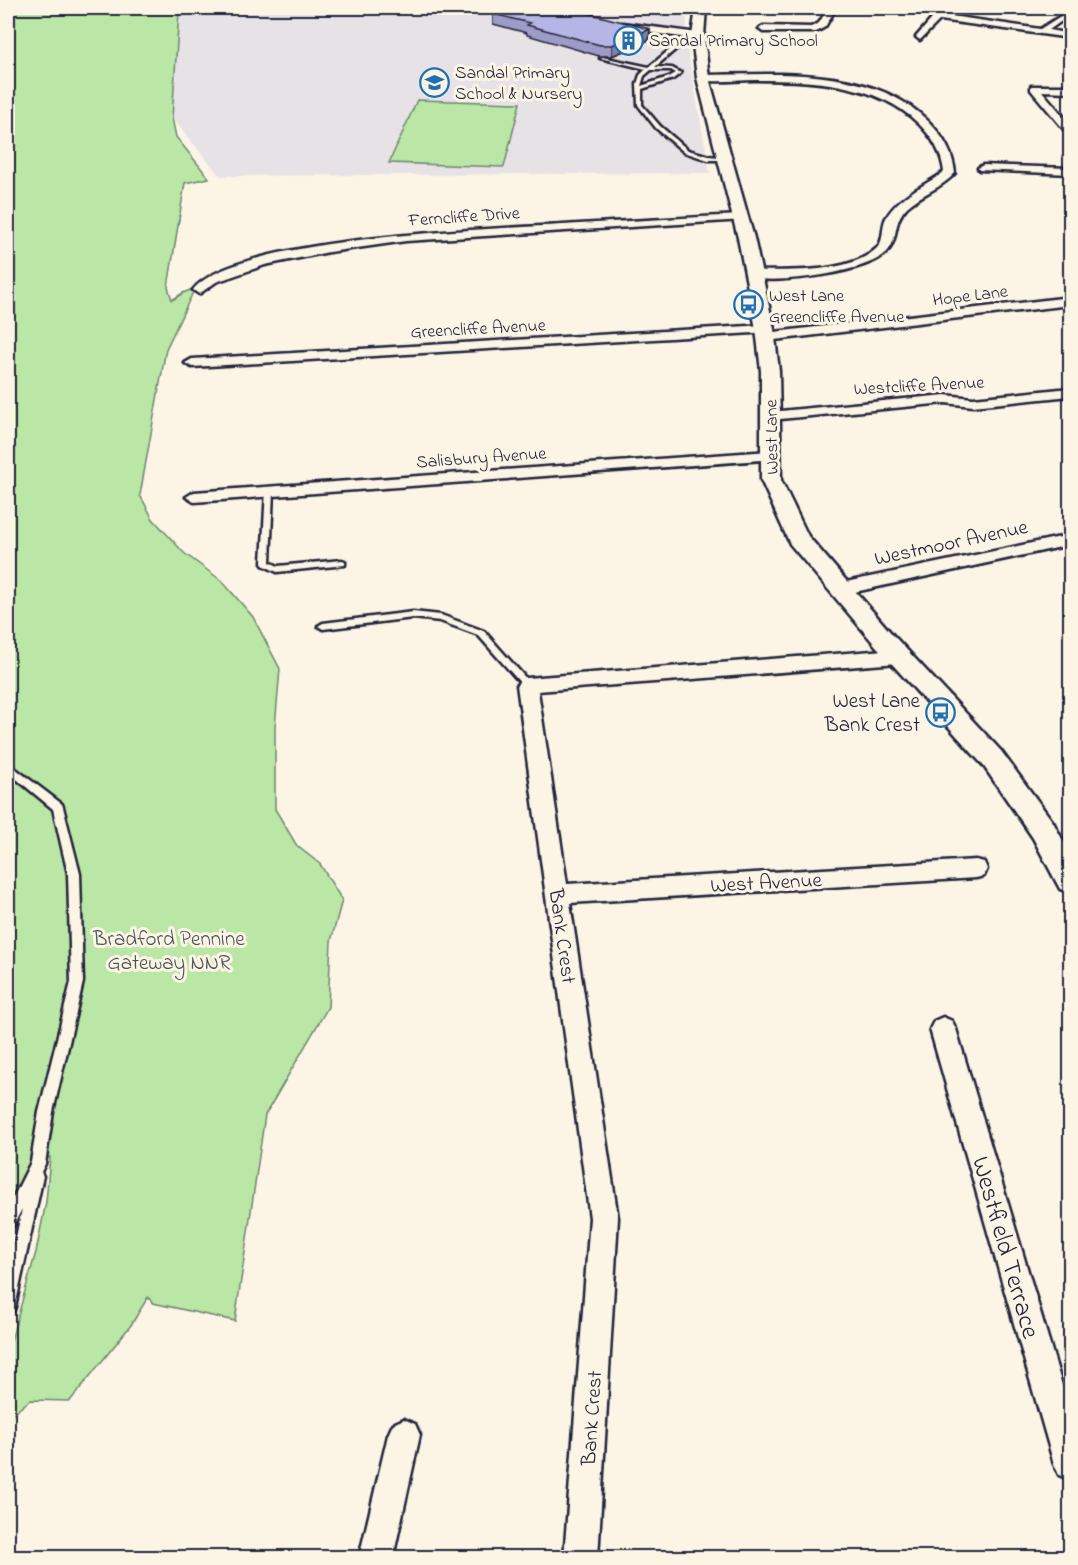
<svg xmlns="http://www.w3.org/2000/svg" width="1078" height="1565" viewBox="0 0 1078 1565" font-family="'Indie Flower',sans-serif">
<style>
.built{fill:#e7e2e5}
.green{fill:#bae7a5;stroke:#6e8470;stroke-width:1.5}
.lines{fill:none;stroke-linecap:round;stroke-linejoin:round}
.service-casing{stroke:#22223b;stroke-width:5}
.minor-casing{stroke:#22223b;stroke-width:5}
.tertiary-casing{stroke:#22223b;stroke-width:5}
.service{fill:#fcf5e5;fill-rule:evenodd}
.minor{fill:#fcf5e5;fill-rule:evenodd}
.tertiary{fill:#fcf5e5;fill-rule:evenodd}
.wall{fill:#9c9cc6;stroke:#22223b;stroke-width:1.5}
.shaded-wall{fill:#7f7fa1;stroke:#22223b;stroke-width:1.5}
.building{fill:#b5b5e6;stroke:#22223b;stroke-width:1.5}
.labels{text-anchor:middle;stroke-width:6;stroke-linejoin:round;paint-order:stroke}
.far-poi-label{font-size:18px;fill:#22223b;stroke:#fcf5e5;text-anchor:start}
.far-street-label{font-size:18px;fill:#22223b;stroke:#fcf5e5}
.street-label{font-size:21px;fill:#22223b;stroke:#fcf5e5}
.poi-label{font-size:21px;fill:#22223b;stroke:#fcf5e5;text-anchor:end}
.park-label{font-size:21px;fill:#485356;stroke:#fcf5e5}
.near-street-label{font-size:26px;fill:#22223b;stroke:#fcf5e5}
</style>
<rect width="100%" height="100%" fill="#fcf5e5"/>
<filter id="ink" filterUnits="userSpaceOnUse"><feTurbulence type="fractalNoise" baseFrequency=".0167" numOctaves="2"/><feDisplacementMap in="SourceGraphic" scale="12" xChannelSelector="R" yChannelSelector="G"/><feConvolveMatrix kernelMatrix="1 2 1 2 8 2 1 2 1" color-interpolation-filters="sRGB"/></filter>
<g filter="url(#ink)">
<polygon class="built" points="186,8 633,8 687,13 686,43 710,173 220,176 172,118 179,12"/>
<g class="green">
<polygon points="8,8 186,8 179,12 172,118 176,137 209,178 185,183 168,287 172,300 183,293 195,288 166,349 140,495 153,519 184,553 222,581 253,617 280,669 275,727 275,809 297,846 320,864 342,900 331,941 328,1007 265,1115 235,1321 153,1303 148,1297 131,1325 70,1401 30,1400 8,1418 8,1351 36,1252 46,1202 50,1157 30,1164 8,1209"/>
<polygon points="417,100 520,103 504,167 389,163"/>
</g>
<g class="lines">
<defs>
<g id="service">
<path d="M679 42 683 43 655 67 672 68 681 73 673 79 642 89V105L660 126 688 150 709 156 726 158V160H708L684 152 656 128 638 105 637 84 640 75 646 69 600 58 602 57 649 67ZM651 70H671L676 73 669 77 641 86 644 76Z"/>
<polygon points="266,489 272,489 273,491 270,562 278,566 342,560 345,561 345,565 277,572 263,565 262,563"/>
<polygon points="413,612 441,615 484,631 530,683 532,685 530,687 524,687 478,635 440,621 413,618 323,629 318,626 323,623"/>
<polygon points="8,763 62,804 63,807 80,874 83,982 53,1112 45,1164 41,1172 43,1176 15,1307 13,1312 8,1314 8,1275 22,1209 13,1226 8,1228 8,1208 31,1162 39,1112 71,982 68,874 53,809 8,772"/>
</g>
<g id="minor">
<polygon points="828,8 836,8 825,27 816,32 763,32 759,29 763,26 811,27 819,23"/>
<polygon points="911,8 950,8 944,15 1040,29 1070,10 1070,15 1049,30 1070,34 1070,38 940,20 920,40 916,37 938,12 915,10"/>
<polygon points="622,23 698,33 702,36 698,39 688,38 619,28 618,26"/>
<path d="M703 75C777 74 871 65 928 121 942 135 953 152 955 173 942 188 921 194 907 207 892 222 899 239 887 252 867 273 778 284 751 278L749 275 751 272 755 271C790 270 850 274 877 248 885 240 881 227 886 218 899 195 925 186 944 172 942 153 933 138 919 124 877 82 811 80 755 80 737 80 717 83 700 80V76Z"/>
<polygon points="1031,86 1070,86 1070,92 1042,91 1070,124 1070,133 1066,132 1031,90"/>
<polygon points="983,165 1070,168 1070,174 979,170 978,168"/>
<path d="M740 215 746 218 744 220 406 241 329 252 265 265 216 282 199 294 193 290C235 237 491 229 563 225 622 221 681 218 740 215Z"/>
<polygon points="1070,297 1070,305 766,341 759,337 766,333"/>
<polygon points="765,325 772,329 770,332 192,367 185,363 192,359"/>
<polygon points="1070,388 1070,396 973,406 945,403 770,420 763,416 770,412 945,395 973,398"/>
<polygon points="770,451 776,453 778,456 776,459 194,502 186,497 194,492"/>
<polygon points="1070,535 1070,545 841,595 835,593 832,589 835,585 841,583"/>
<polygon points="898,649 905,651 907,656 905,661 898,663 538,691 567,884 976,860 984,862 987,869 984,876 976,878 570,903 618,1218 598,1558 564,1558 590,1218 517,685 520,680 527,678"/>
<polygon points="943,1017 952,1021 956,1029 1070,1412 1070,1480 1059,1475 1054,1464 930,1029 934,1021"/>
<polygon points="404,1419 415,1424 420,1435 393,1558 359,1558 388,1435 393,1424"/>
</g>
<polygon id="tertiary" points="696,8 706,8 704,36 709,78 754,238 774,329 779,371 781,480 808,536 892,634 1001,751 1053,822 1070,854 1070,892 1060,889 1033,838 983,765 876,646 790,544 761,480 761,371 756,329 738,238 697,78 692,36"/>
</defs>
<use href="#service" class="service-casing"/>
<use href="#minor" class="minor-casing"/>
<use href="#tertiary" class="tertiary-casing"/>
<use href="#service" class="service"/>
<use href="#minor" class="minor"/>
<use href="#tertiary" class="tertiary"/>
</g>
<polygon class="wall" points="512,8 548,8 548,12 650,29 649,40 612,56 599,56 527,35 527,33 493,24 493,14"/>
<g class="shaded-wall">
<polygon points="541,8 548,8 548,15"/>
<polygon points="650,29 649,40 612,56 612,45"/>
</g>
<polygon class="building" points="512,8 542,8 541,8 546,13 565,8 568,8 650,29 612,45 600,45 527,25 530,23 493,14"/>
</g>
<defs>
<symbol id="building-ring" viewBox="-11 -11 22 22"><circle r="9.5" fill="#fcf5e5" stroke="#1f6fb2" stroke-width="1.5"/><path d="M-4-6H4V6H1V3H-1V6H-4ZM-2.5-4.3h1.7v1.8h-1.7ZM.8-4.3h1.7v1.8H.8ZM-2.5-1h1.7V.8h-1.7ZM.8-1h1.7V.8H.8Z" fill="#1f6fb2"/></symbol>
<symbol id="school-ring" viewBox="-11 -11 22 22"><circle r="9.5" fill="#fcf5e5" stroke="#1f6fb2" stroke-width="1.5"/><path d="M0-5L7-2L0 1L-7-2ZM-4 1L0 2.5L4 1V4Q0 6-4 4Z" fill="#1f6fb2"/></symbol>
<symbol id="bus-ring" viewBox="-11 -11 22 22"><circle r="9.5" fill="#fcf5e5" stroke="#1f6fb2" stroke-width="1.5"/><path d="M-5-6H5V4H4V6H2V4H-2V6H-4V4H-5ZM-3.5-4V0h7V-4ZM-3.5 1.2v1.5H-2V1.2ZM2 1.2v1.5H3.5V1.2Z" fill="#1f6fb2"/></symbol>
</defs>
<g fill-rule="evenodd">
<use href="#building-ring" x="612" y="24" width="33" height="33"/>
<use href="#school-ring" x="418" y="66" width="33" height="33"/>
<use href="#bus-ring" x="732" y="288" width="33" height="33"/>
<use href="#bus-ring" x="924" y="696" width="33" height="33"/>
</g>
<g class="labels">
<g class="far-poi-label">
<text x="649" y="46">Sandal Primary School</text>
<text x="455" y="78">Sandal Primary<tspan x="455" dy="21">School &amp; Nursery</tspan></text>
<text x="769" y="301">West Lane<tspan x="769" dy="21">Greencliffe Avenue</tspan></text>
</g>
<g class="far-street-label">
<text transform="translate(464 216) rotate(-4)" y="6">Ferncliffe Drive</text>
<text transform="translate(970 295) rotate(-7)" y="6">Hope Lane</text>
<text transform="translate(478 328) rotate(-3)" y="6">Greencliffe Avenue</text>
<text transform="translate(919 385) rotate(-3)" y="6">Westcliffe Avenue</text>
<text transform="translate(771 437) rotate(-91)" y="6">West Lane</text>
<text transform="translate(481 457) rotate(-4)" y="6">Salisbury Avenue</text>
</g>
<g class="street-label">
<text transform="translate(951 542) rotate(-12)" y="7">Westmoor Avenue</text>
<text transform="translate(766 882) rotate(-3)" y="7">West Avenue</text>
<text transform="translate(563 936) rotate(82)" y="7">Bank Crest</text>
<text transform="translate(591 1418) rotate(-86)" y="7">Bank Crest</text>
</g>
<g class="poi-label">
<text x="920" y="707">West Lane<tspan x="920" dy="24">Bank Crest</tspan></text>
</g>
<g class="park-label">
<text x="169" y="945">Bradford Pennine<tspan x="169" dy="24">Gateway NNR</tspan></text>
</g>
<g class="near-street-label">
<text transform="translate(1007 1247) rotate(74)" y="9">Westfield Terrace</text>
</g>
</g>
<rect width="1078" height="1565" fill="none" stroke="#fcf5e5" stroke-width="30"/>
<rect x="15" y="15" width="1048" height="1535" fill="none" stroke="#22223b" stroke-width="2" filter="url(#ink)"/>
</svg>
